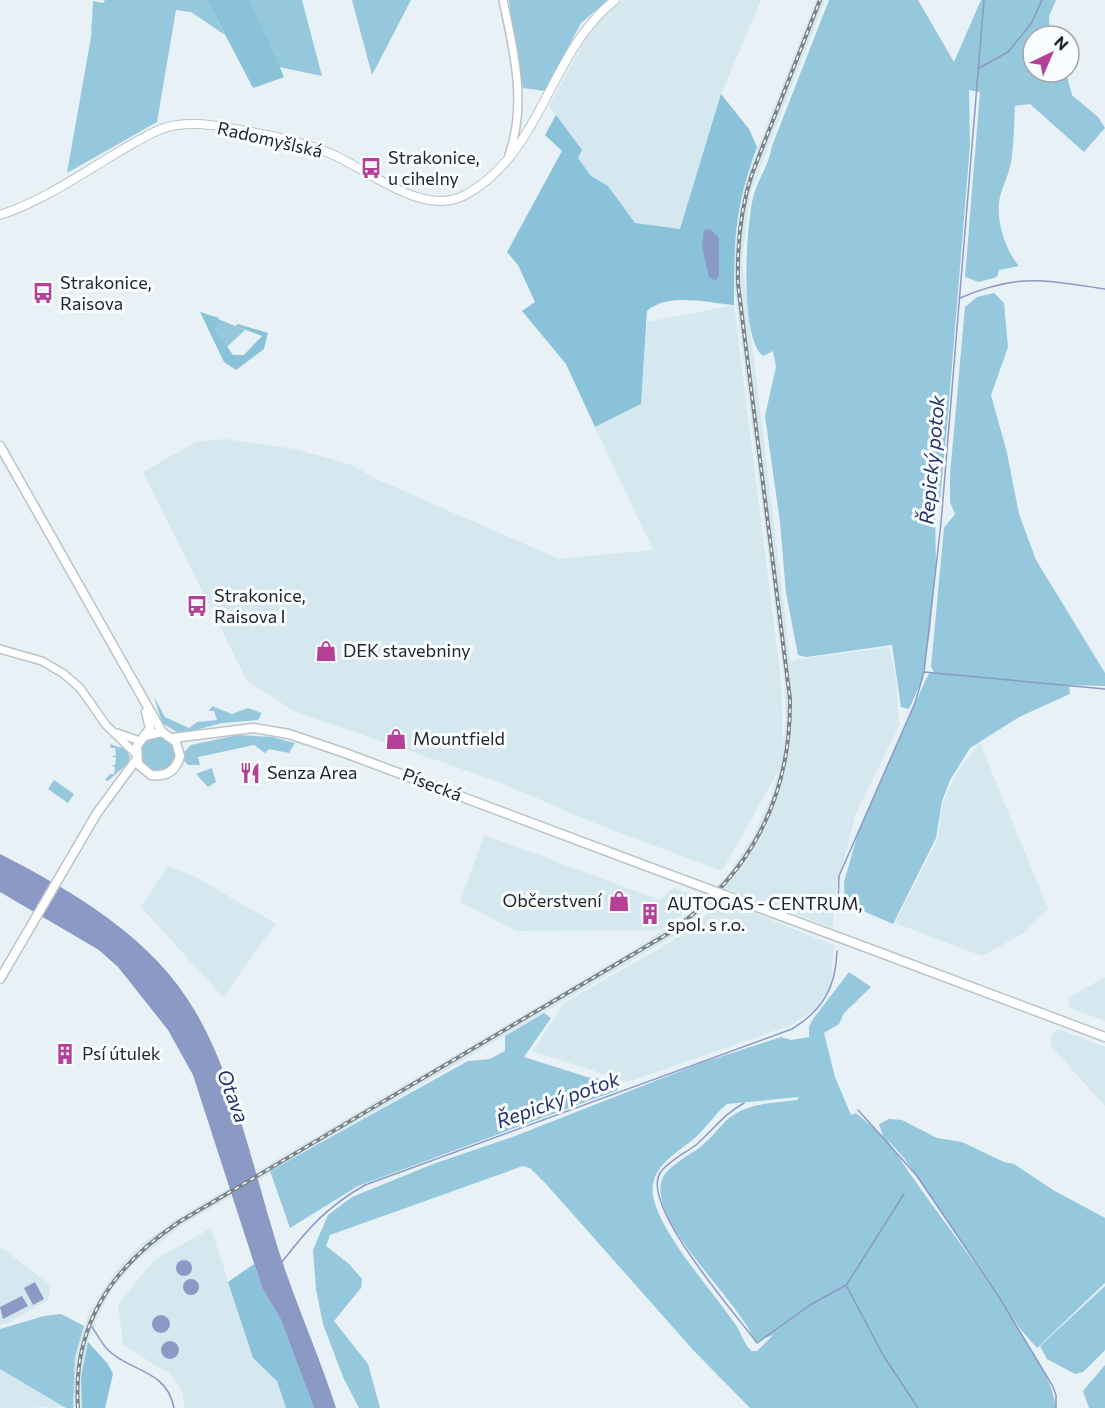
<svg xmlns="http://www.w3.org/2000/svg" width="1105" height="1408" viewBox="0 0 1105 1408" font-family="Commissioner,sans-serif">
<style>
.built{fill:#d5e8f0}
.green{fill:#95c8dc;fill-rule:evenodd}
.forest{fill:#89c2d9}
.water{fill:#8b99c5}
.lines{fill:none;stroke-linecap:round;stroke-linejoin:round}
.stream{stroke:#8b99c5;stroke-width:1.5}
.tertiary-casing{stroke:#bac4c8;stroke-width:10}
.secondary-casing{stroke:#bac4c8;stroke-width:10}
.primary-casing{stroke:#bac4c8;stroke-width:11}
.tertiary{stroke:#fff;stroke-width:7}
.secondary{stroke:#fff;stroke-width:8}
.primary{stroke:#fff;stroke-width:8}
.rail-casing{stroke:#7d8487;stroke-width:4}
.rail{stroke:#f9fdff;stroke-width:1.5;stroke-dasharray:4.5;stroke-linecap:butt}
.primary-bridge-casing{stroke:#bac4c8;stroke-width:11;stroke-linecap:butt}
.primary-bridge{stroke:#fff;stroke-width:8}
.labels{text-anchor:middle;stroke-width:6;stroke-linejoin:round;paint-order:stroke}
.street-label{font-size:18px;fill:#242729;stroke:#f9fdff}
.poi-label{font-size:18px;fill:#242729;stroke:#f9fdff;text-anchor:start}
.water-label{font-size:20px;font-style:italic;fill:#243168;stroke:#f9fdff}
</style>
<rect width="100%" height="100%" fill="#e7f1f6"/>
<g class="built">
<polygon points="623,0 761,0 721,94 681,229 635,223 608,186 591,176 578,158 582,150 549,106 589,33 603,15"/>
<polygon points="816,0 825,0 750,194 742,261 791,665 794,660 889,647 896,678 899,726 855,815 834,899 833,928 727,889 694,920 672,937 181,1226 135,1262 112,1289 98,1316 88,1342 81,1377 82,1408 73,1408 75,1357 89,1312 117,1269 143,1243 176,1219 630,952 688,914 726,877 752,838 771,797 779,770 722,871 594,823 494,780 296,712 247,681 143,472 196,442 225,439 295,449 352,465 374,478 559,559 653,550 595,427 641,404 647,322 734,305 781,681 783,746 786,721 784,678 734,285 734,239 741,192 748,172"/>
<polygon points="980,743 1048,909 1024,933 982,956 895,923 937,841 943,802 957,772"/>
<polygon points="484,835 660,900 673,888 703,899 662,930 516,931 460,902"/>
<polygon points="168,866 196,877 276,924 223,997 141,907"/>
<polygon points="721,904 746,910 834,945 831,986 817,1008 791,1025 628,1082 533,1051 564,1003 669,943"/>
<polygon points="1105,977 1105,1021 1070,1008 1068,998"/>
<polygon points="1058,1029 1105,1047 1105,1106 1051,1046 1051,1037"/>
<polygon points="211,1228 253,1358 277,1381 286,1408 185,1408 182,1391 170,1374 123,1345 118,1304 154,1260"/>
<polygon points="0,1246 51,1286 48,1300 8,1323 0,1325"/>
<polygon points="0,1369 31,1385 67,1407 0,1408"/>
</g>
<g class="green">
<polygon points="105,0 207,0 225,35 191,12 176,10 157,122 67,173 91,37 93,1 103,3"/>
<polygon points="250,0 302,0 322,76 279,67"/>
<polygon points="352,0 411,0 372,75"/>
<polygon points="509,0 608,0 581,23 545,91 523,88 515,55"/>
<path d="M829 0H918L954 62 981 0H1056L1049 16 1050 36H1033V72H1066L1072 95 1098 117 1105 128 1084 152 1030 104 1015 106C1014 125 1014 143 1011 162 1009 174 1003 185 1000 197 995 218 1005 250 1019 266L999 270 997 277 979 282 965 277 980 92 969 90 970 145 947 426 940 499 935 511 936 565 930 632 922 680 909 709 901 707 892 645 806 657 798 655 786 593 780 522 765 416 776 367 773 351 763 356C739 337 746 227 753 198 758 178 768 168 772 146Z"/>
<polygon points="994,293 1004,303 1008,347 991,395 1007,453 1019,514 1036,560 1105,673 1105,686 1069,685 1070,694 1019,717 970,748 950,780 942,801 936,838 893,924 845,903 844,882 858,833 926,679 930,672 934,672 931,667 944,528 955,514 950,502 950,475 965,307 977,297"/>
<polygon points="218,319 245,330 227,347 215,329"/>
<polygon points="154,697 165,717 189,728 197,722 217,720 214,711 209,711 212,706 232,714 248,708 262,713 258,720 222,723 180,734 162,723"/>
<polygon points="238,735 272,737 295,743 289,753 269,749 265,753 254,745 198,757 200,765 188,765 184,761 183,753 191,745"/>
<circle cx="158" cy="754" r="17"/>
<polygon points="110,744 125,749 130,757 127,764 108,781 105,780 110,774 114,774 115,767 111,765 115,765 116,757 111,757 116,755 115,748 111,748"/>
<polygon points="212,768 216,782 208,787 196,774"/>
<polygon points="54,780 74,794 68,803 48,789"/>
<path d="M849 972 871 987 844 1013 839 1024 824 1033 835 1077 851 1115 856 1113 883 1136 879 1124 889 1119 902 1120 937 1138 962 1142 1004 1162 1014 1164 1053 1190 1105 1218V1283L1037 1348 1021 1330 904 1158 887 1139C930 1207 983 1268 1024 1338 1037 1360 1053 1383 1056 1408H750L694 1351 547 1185 530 1168 523 1166 330 1235 326 1246 349 1264 362 1279 361 1288 334 1321 368 1364 380 1408H359L343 1377 323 1324 316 1289 313 1250 328 1215 352 1197 433 1164 515 1136 701 1063 781 1037 791 1040 809 1037V1027L813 1019ZM799 1097 797 1100C773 1103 747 1103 728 1119 718 1128 710 1140 699 1148 688 1156 666 1167 662 1180 647 1222 742 1303 755 1342L773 1335 757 1351H752C744 1345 741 1332 735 1324 715 1293 646 1219 653 1184 658 1160 683 1150 699 1134 709 1124 716 1113 727 1104Z"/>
<polygon points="544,1013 551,1018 524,1057 587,1077 617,1081 618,1090 358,1186 290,1228 270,1171 468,1061 490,1059 505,1051 505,1036"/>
<polygon points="1105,1286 1105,1350 1083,1372 1075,1374 1047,1359 1040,1346"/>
<polygon points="61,1314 84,1326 75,1357 73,1408 66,1408 0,1369 0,1329 44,1316"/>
<polygon points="1105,1365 1105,1408 1089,1408 1083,1391"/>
</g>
<g class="forest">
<polygon points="207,0 250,0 284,77 253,88"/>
<path d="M721 94 749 129 757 147C734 209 734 241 734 305 708 303 668 292 647 311L641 404 595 427 566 364 522 311 535 302 518 265 507 252 562 151 545 135 556 115 582 150 578 158 591 176 608 186 635 223 680 229Z"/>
<polygon points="200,312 219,318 215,329 233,355 244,355 262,336 235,326 238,324 268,333 264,349 236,370 224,362"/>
<polygon points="254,1264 262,1288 280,1318 314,1408 286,1408 277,1381 253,1358 228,1282"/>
<polygon points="88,1342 108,1364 113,1374 105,1408 82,1408 81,1377"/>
</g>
<g class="water">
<polygon points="710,229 719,238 719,275 716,281 709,277 702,247 704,230"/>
<path d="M0 854C74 892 152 937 195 1011 233 1075 254 1170 276 1242 293 1298 318 1352 336 1408H314L280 1318 262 1288 193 1075 168 1030 118 967 99 950 0 892Z"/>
<circle cx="184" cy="1268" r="8"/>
<circle cx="191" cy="1287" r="8"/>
<polygon points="35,1282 44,1299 33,1305 24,1288"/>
<polygon points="22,1296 28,1306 3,1319 0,1307"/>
<circle cx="161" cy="1324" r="9"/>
<circle cx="170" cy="1350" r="9"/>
</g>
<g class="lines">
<g class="stream">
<polyline points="979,68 1008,52 1031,24 1042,0"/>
<path d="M960 298C1019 273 1043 280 1105 289"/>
<polyline points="924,672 1105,689"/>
<polyline points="838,905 839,876 915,703 924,672 941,523 984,0"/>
<path d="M744 1103C724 1114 713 1130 696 1145 685 1153 667 1162 660 1173 640 1206 736 1314 757 1343L810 1305 846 1285 883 1355 918 1408"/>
<polyline points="858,1110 917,1176 999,1297 1052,1385 1056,1395 1056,1408"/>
<path d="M282 1262C308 1228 328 1206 365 1185L792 1029C823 1010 836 987 837 951"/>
<polyline points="847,1284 904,1194"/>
<path d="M92 1327C97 1334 102 1344 108 1350 128 1371 167 1369 174 1408"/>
</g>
<defs>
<g id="tertiary">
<path d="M503 0C514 51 527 105 509 155"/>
<polyline points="0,649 42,661 64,674 80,688 106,725 135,753"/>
<polyline points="117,733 140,741"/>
</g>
<path id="secondary" d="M0 215C43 201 81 174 120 151 138 141 156 128 177 125 206 121 239 130 267 135 290 140 314 146 336 156 372 173 425 217 465 195 543 153 549 51 615 0"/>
<g id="primary">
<polyline points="0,446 162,732"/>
<path d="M144 736 162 732 176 742 180 756C176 771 166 777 151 775L138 764 137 746 150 728 146 712"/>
<polyline points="173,738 253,728 289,734 345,753 649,867"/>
<polyline points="865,947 1105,1037"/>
<polyline points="0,979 97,813 136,760"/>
</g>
</defs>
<use href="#tertiary" class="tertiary-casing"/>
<use href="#secondary" class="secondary-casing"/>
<use href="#primary" class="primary-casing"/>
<use href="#tertiary" class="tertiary"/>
<use href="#secondary" class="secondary"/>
<use href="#primary" class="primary"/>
<defs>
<path id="rail" d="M78 1408C72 1325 112 1267 179 1222L669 933C750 875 791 799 790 699L738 284C737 246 740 210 752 174L820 0"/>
</defs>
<use href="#rail" class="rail-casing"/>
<use href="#rail" class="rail"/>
<defs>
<polyline id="primary-bridge" points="649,867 865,947"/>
</defs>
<use href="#primary-bridge" class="primary-bridge-casing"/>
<use href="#primary-bridge" class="primary-bridge"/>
</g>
<defs>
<symbol id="bus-bare" viewBox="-9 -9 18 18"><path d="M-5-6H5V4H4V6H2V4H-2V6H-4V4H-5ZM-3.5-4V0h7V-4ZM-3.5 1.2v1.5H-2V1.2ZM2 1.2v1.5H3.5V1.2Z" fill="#b54097" stroke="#f9fdff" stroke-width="2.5" paint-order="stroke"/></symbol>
<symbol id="shop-bare" viewBox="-9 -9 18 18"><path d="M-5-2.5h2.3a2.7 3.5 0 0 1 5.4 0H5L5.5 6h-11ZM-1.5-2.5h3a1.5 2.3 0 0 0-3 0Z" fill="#b54097" stroke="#f9fdff" stroke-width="2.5" paint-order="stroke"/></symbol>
<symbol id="restaurant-bare" viewBox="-9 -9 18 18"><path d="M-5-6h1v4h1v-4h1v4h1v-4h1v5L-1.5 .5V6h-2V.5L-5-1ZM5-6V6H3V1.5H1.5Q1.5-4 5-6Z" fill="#b54097" stroke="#f9fdff" stroke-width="2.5" paint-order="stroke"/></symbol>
<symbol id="building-bare" viewBox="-9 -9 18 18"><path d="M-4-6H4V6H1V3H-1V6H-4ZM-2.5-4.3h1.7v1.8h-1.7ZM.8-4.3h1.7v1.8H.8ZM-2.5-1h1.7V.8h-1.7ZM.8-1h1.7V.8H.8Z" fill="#b54097" stroke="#f9fdff" stroke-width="2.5" paint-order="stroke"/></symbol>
</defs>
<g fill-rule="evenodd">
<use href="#bus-bare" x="356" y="153" width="30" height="30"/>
<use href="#bus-bare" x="28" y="278" width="30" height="30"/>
<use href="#bus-bare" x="182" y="591" width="30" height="30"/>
<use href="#shop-bare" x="311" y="636" width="30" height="30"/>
<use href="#shop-bare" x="381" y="724" width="30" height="30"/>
<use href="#restaurant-bare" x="235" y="758" width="30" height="30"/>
<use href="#shop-bare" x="604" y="886" width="30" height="30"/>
<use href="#building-bare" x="635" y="899" width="30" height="30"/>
<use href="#building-bare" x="50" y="1039" width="30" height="30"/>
</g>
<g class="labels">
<g class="street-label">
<text transform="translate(270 140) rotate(13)" y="6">Radomyšlská</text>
<text transform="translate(432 785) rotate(21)" y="6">Písecká</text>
</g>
<g class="poi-label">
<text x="388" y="164">Strakonice,<tspan x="388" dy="21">u cihelny</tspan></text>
<text x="60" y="289">Strakonice,<tspan x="60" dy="21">Raisova</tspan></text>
<text x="214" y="602">Strakonice,<tspan x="214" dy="21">Raisova I</tspan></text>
<text x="343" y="657">DEK stavebniny</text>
<text x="413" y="745">Mountfield</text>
<text x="267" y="779">Senza Area</text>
<text x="602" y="907" text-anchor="end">Občerstvení</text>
<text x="667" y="910">AUTOGAS - CENTRUM,<tspan x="667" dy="21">spol. s r.o.</tspan></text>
<text x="82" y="1060">Psí útulek</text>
</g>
<g class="water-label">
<text transform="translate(932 460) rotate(-85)" y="7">Řepický potok</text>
<text transform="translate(233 1096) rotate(69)" y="7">Otava</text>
<text transform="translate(558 1100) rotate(-20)" y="7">Řepický potok</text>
</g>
</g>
<g transform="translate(1051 54) rotate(44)"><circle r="28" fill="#f9fdff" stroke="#a4a7a9" stroke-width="1.5"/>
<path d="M0-4.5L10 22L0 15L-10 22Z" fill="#b54097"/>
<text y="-9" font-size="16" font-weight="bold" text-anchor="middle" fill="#242729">N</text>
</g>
</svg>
